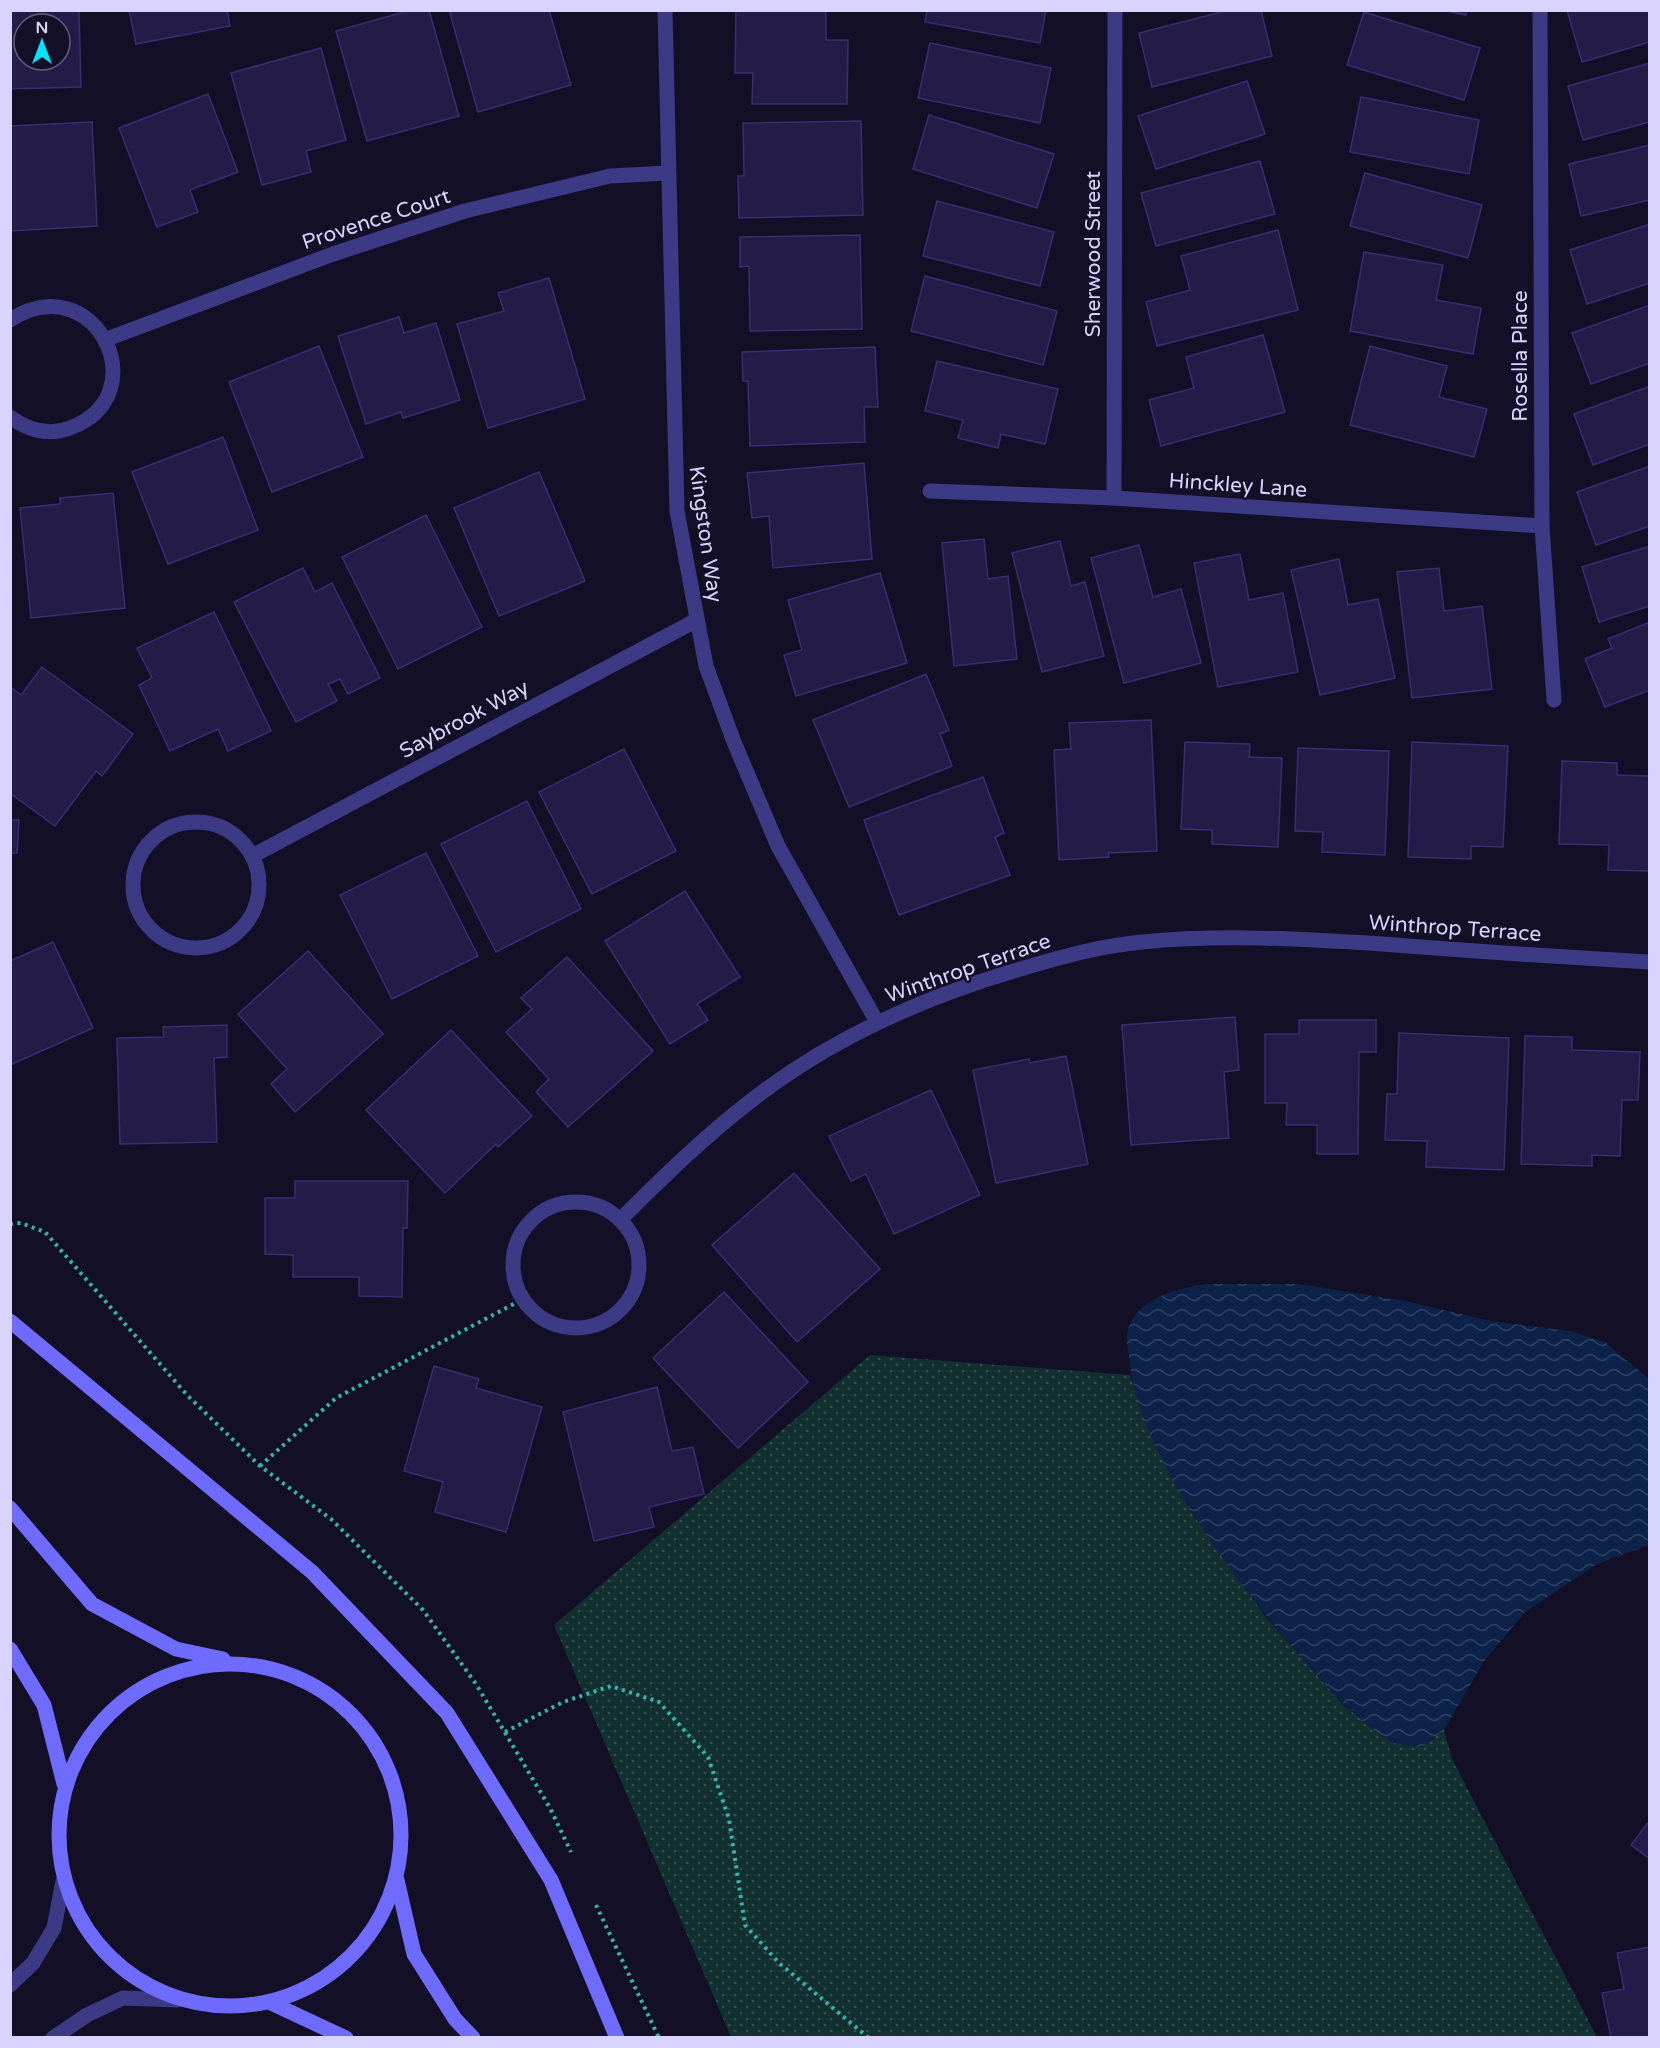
<svg xmlns="http://www.w3.org/2000/svg" width="1660" height="2048" viewBox="0 0 1660 2048" font-family="'Varela Round',sans-serif">
<style>
.grass{fill:url(#grass-dots)}
.water{fill:url(#water-waves)}
.building{fill:#241b47;stroke:#3b2d73;stroke-width:1.5;fill-rule:evenodd}
.lines{fill:none;stroke-linecap:round;stroke-linejoin:round}
.path{stroke:#2fb8b0;stroke-width:4;stroke-dasharray:3 4.5;stroke-linecap:butt}
.minor{stroke:#3d3a85;stroke-width:15}
.tertiary{stroke:#3d3a85;stroke-width:15}
.secondary{stroke:#6f6bff;stroke-width:15}
.labels{text-anchor:middle;stroke-width:5;stroke-linejoin:round;paint-order:stroke}
.street-label{font-size:21px;fill:#d9d4ff;stroke:#130f26}
</style>
<defs>
<pattern id="grass-dots" width="8" height="8" patternUnits="userSpaceOnUse" patternTransform="scale(1.5)"><rect width="8" height="8" fill="#12302f"/><path d="M2 2h.1M6 6h.1" fill="none" stroke="#344d4e" stroke-width="1.8" stroke-linecap="round"/></pattern>
<pattern id="water-waves" width="16" height="10" patternUnits="userSpaceOnUse" patternTransform="scale(1.5)"><rect width="16" height="10" fill="#0c2248"/><path d="M0 5q4-4 8 0t8 0" fill="none" stroke="#2f4163"/></pattern>
</defs>
<rect width="100%" height="100%" fill="#130f26"/>
<polygon class="grass" points="870,1355 1130,1375 1152,1438 1194,1516 1265,1616 1344,1706 1394,1743 1423,1747 1444,1730 1452,1759 1597,2037 731,2037 554,1625"/>
<path class="water" d="M1205 1284H1299L1405 1301 1491 1321 1570 1331 1605 1342 1649 1379V1545L1597 1564 1525 1612 1484 1661 1444 1730 1423 1747C1414 1746 1400 1746 1392 1742 1355 1720 1328 1688 1300 1656 1237 1583 1137 1454 1129 1357 1128 1350 1126 1341 1127 1334 1133 1299 1176 1289 1205 1284Z"/>
<g class="building">
<path d="M10 10H79L81 87 10 89ZM24 24H60V60H24Z"/>
<polygon points="129,10 227,10 230,26 136,44"/>
<polygon points="411,10 429,10 459,116 367,141 336,31"/>
<polygon points="449,10 549,10 571,85 478,112"/>
<polygon points="736,10 826,10 826,40 848,40 847,104 752,104 753,73 735,73"/>
<polygon points="927,10 1046,10 1040,43 925,22"/>
<polygon points="1229,10 1261,10 1272,56 1152,87 1139,33"/>
<polygon points="1443,10 1467,10 1466,15"/>
<polygon points="1567,10 1650,10 1650,42 1582,62"/>
<polygon points="1364,12 1480,48 1464,100 1347,65"/>
<polygon points="930,43 1051,68 1040,123 918,98"/>
<polygon points="321,48 346,140 306,151 311,172 262,185 231,73"/>
<polygon points="1650,63 1650,122 1583,140 1568,86"/>
<polygon points="1247,81 1265,134 1156,169 1138,116"/>
<polygon points="208,94 238,172 190,190 198,212 157,227 119,128"/>
<polygon points="1361,97 1479,120 1469,174 1350,152"/>
<polygon points="929,115 1054,154 1037,208 913,169"/>
<polygon points="861,121 863,215 739,218 738,176 744,176 743,123"/>
<polygon points="92,122 97,226 10,231 10,126"/>
<polygon points="1650,145 1650,200 1581,216 1569,164"/>
<polygon points="1260,161 1275,214 1156,246 1141,193"/>
<polygon points="1365,173 1482,205 1468,258 1350,226"/>
<polygon points="937,201 1054,232 1040,286 923,256"/>
<polygon points="1650,224 1650,283 1587,304 1570,250"/>
<polygon points="1278,230 1298,310 1157,346 1146,302 1190,290 1181,256"/>
<polygon points="860,235 862,329 750,331 749,266 740,267 740,237"/>
<polygon points="1364,252 1443,265 1436,300 1481,308 1473,354 1350,331"/>
<polygon points="925,276 1057,311 1043,365 911,331"/>
<polygon points="549,278 585,399 488,428 457,324 504,311 498,293"/>
<polygon points="1650,305 1650,363 1591,384 1572,333"/>
<polygon points="399,317 404,333 436,323 460,400 403,418 401,412 366,424 338,336"/>
<polygon points="1263,335 1285,412 1161,446 1149,400 1194,388 1186,357"/>
<polygon points="319,346 363,457 272,492 229,382"/>
<polygon points="1370,346 1447,366 1439,397 1487,409 1474,457 1350,425"/>
<polygon points="875,347 878,407 864,407 865,442 750,446 748,381 743,381 742,352"/>
<polygon points="937,361 1058,389 1045,444 1001,434 998,448 958,438 963,420 925,411"/>
<polygon points="1650,386 1650,444 1593,465 1574,414"/>
<polygon points="223,437 258,530 168,564 132,472"/>
<polygon points="864,463 872,559 773,568 769,516 752,518 747,473"/>
<polygon points="1650,466 1650,526 1596,545 1577,492"/>
<polygon points="539,472 585,581 499,616 454,508"/>
<polygon points="113,493 125,608 31,618 20,508 60,504 60,498"/>
<polygon points="426,515 482,627 398,669 342,557"/>
<polygon points="984,539 988,579 1008,576 1017,659 954,666 942,543"/>
<polygon points="1060,541 1071,586 1085,582 1104,656 1042,672 1012,553"/>
<polygon points="1139,545 1153,597 1181,589 1201,663 1124,683 1091,558"/>
<polygon points="1650,546 1650,606 1599,622 1582,567"/>
<polygon points="1240,554 1249,600 1283,593 1298,672 1218,687 1194,563"/>
<polygon points="1339,559 1348,605 1378,599 1395,678 1320,695 1291,570"/>
<polygon points="303,568 315,592 332,583 380,678 348,694 340,679 328,684 337,701 296,722 234,602"/>
<polygon points="1439,568 1444,611 1482,606 1492,689 1412,698 1397,572"/>
<polygon points="880,573 907,663 796,696 784,655 802,650 788,600"/>
<polygon points="214,612 271,731 228,751 218,729 170,751 139,685 152,678 137,648"/>
<polygon points="1650,622 1650,690 1605,707 1585,659 1612,648 1608,639"/>
<polygon points="42,667 133,734 102,776 96,771 55,826 10,793 10,687 21,695"/>
<polygon points="926,674 949,730 940,734 952,766 849,807 813,720"/>
<polygon points="1151,720 1157,851 1108,853 1109,857 1059,860 1054,750 1071,749 1069,723"/>
<polygon points="1185,742 1250,744 1249,757 1282,758 1278,847 1212,844 1212,830 1181,829"/>
<polygon points="1412,742 1508,746 1503,847 1471,846 1471,859 1408,857"/>
<polygon points="1298,748 1389,751 1385,855 1322,852 1323,832 1295,831"/>
<polygon points="624,749 676,851 592,894 539,792"/>
<polygon points="1562,761 1617,763 1617,775 1650,776 1650,871 1608,870 1609,845 1559,844"/>
<polygon points="983,777 1004,833 995,837 1010,875 899,915 864,820"/>
<polygon points="527,801 581,909 496,952 441,844"/>
<polygon points="10,820 19,820 17,853 10,853"/>
<polygon points="426,853 478,956 392,999 340,895"/>
<polygon points="685,891 740,977 697,1004 708,1020 670,1044 605,941"/>
<polygon points="53,942 93,1028 10,1065 10,961"/>
<polygon points="308,951 383,1034 295,1112 271,1084 287,1069 238,1014"/>
<polygon points="567,957 653,1051 568,1127 536,1092 549,1079 506,1032 532,1009 521,998"/>
<polygon points="1235,1017 1239,1070 1224,1072 1229,1138 1131,1145 1122,1025"/>
<polygon points="1299,1020 1376,1020 1376,1052 1359,1052 1358,1154 1317,1154 1317,1125 1286,1125 1287,1103 1265,1103 1265,1034 1299,1034"/>
<polygon points="227,1025 227,1057 214,1058 217,1142 120,1144 117,1038 164,1037 163,1027"/>
<polygon points="451,1030 532,1116 498,1147 496,1144 445,1193 366,1110"/>
<polygon points="1399,1033 1509,1038 1504,1170 1426,1167 1427,1141 1385,1140 1387,1094 1397,1094"/>
<polygon points="1525,1036 1572,1037 1572,1050 1640,1052 1638,1100 1622,1100 1620,1156 1592,1155 1592,1166 1521,1164"/>
<polygon points="1066,1056 1088,1164 996,1183 973,1070 1029,1059 1030,1063"/>
<polygon points="931,1090 980,1195 894,1234 866,1174 851,1181 829,1136"/>
<polygon points="794,1173 880,1269 797,1342 712,1245"/>
<polygon points="295,1181 408,1181 407,1228 403,1228 402,1297 359,1296 359,1277 293,1277 293,1255 265,1254 265,1198 295,1198"/>
<polygon points="724,1292 808,1382 738,1448 653,1358"/>
<polygon points="434,1366 479,1379 476,1388 542,1407 506,1532 435,1512 443,1482 404,1471"/>
<polygon points="657,1387 672,1451 693,1447 704,1494 649,1507 654,1527 594,1541 563,1412"/>
<polygon points="1650,1820 1650,1859 1631,1845"/>
<polygon points="1650,1947 1650,2038 1611,2038 1602,1993 1624,1989 1617,1953"/>
</g>
<g class="lines">
<g class="path">
<polyline points="10,1224 21,1223 45,1232 187,1395 260,1466 331,1519 423,1610 476,1684 550,1808 571,1852"/>
<polyline points="260,1466 336,1398 523,1299"/>
<polyline points="505,1732 563,1702 611,1686 659,1702 708,1757 729,1819 745,1925 779,1963 869,2038"/>
<polyline points="596,1905 659,2038"/>
</g>
<g class="minor">
<polyline points="665,10 677,511 706,666 734,742 778,846 877,1022"/>
<polyline points="1540,10 1542,526 1554,700"/>
<path d="M10 320C95 265 159 395 70 428 49 436 28 430 10 417"/>
<polyline points="107,339 333,254 465,211 610,176 668,173"/>
<polyline points="930,491 1114,498 1542,526"/>
<polyline points="1114,498 1115,10"/>
<circle cx="196" cy="885" r="63"/>
<polyline points="252,856 697,620"/>
<circle cx="576" cy="1265" r="63"/>
<path d="M620 1220C662 1178 705 1136 752 1100 830 1039 922 998 1017 970 1057 958 1099 946 1142 942 1222 934 1302 939 1382 944 1471 951 1560 957 1650 962"/>
</g>
<g class="tertiary">
<polyline points="10,1985 33,1963 54,1928 63,1881"/>
<polyline points="53,2038 87,2015 123,1998 177,2000"/>
</g>
<g class="secondary">
<polyline points="10,1321 312,1572 447,1713 551,1880 617,2038"/>
<polyline points="10,1508 92,1604 176,1649 223,1659"/>
<polyline points="10,1649 44,1705 64,1784"/>
<circle cx="230" cy="1835" r="171"/>
<polyline points="397,1880 414,1954 455,2019 473,2038"/>
<polyline points="271,2003 346,2038"/>
</g>
</g>
<g class="labels">
<g class="street-label">
<text transform="translate(376 219) rotate(-18)" y="7">Provence Court</text>
<text transform="translate(1093 254) rotate(-90)" y="7">Sherwood Street</text>
<text transform="translate(1520 356) rotate(-90)" y="7">Rosella Place</text>
<text transform="translate(1238 485) rotate(4)" y="7">Hinckley Lane</text>
<text transform="translate(706 534) rotate(82)" y="7">Kingston Way</text>
<text transform="translate(464 719) rotate(-28)" y="7">Saybrook Way</text>
<text transform="translate(1455 928) rotate(4)" y="7">Winthrop Terrace</text>
<text transform="translate(968 968) rotate(-19)" y="7">Winthrop Terrace</text>
</g>
</g>
<rect width="1660" height="2048" fill="none" stroke="#d9d4ff" stroke-width="24"/>
<g transform="translate(42 42)"><circle r="28" fill="#130f26" stroke="#625e7d" stroke-width="1.5"/>
<path d="M0-4.5L10 22L0 15L-10 22Z" fill="#00e5ff"/>
<text y="-9" font-size="16" font-weight="bold" text-anchor="middle" fill="#d9d4ff">N</text>
</g>
</svg>
